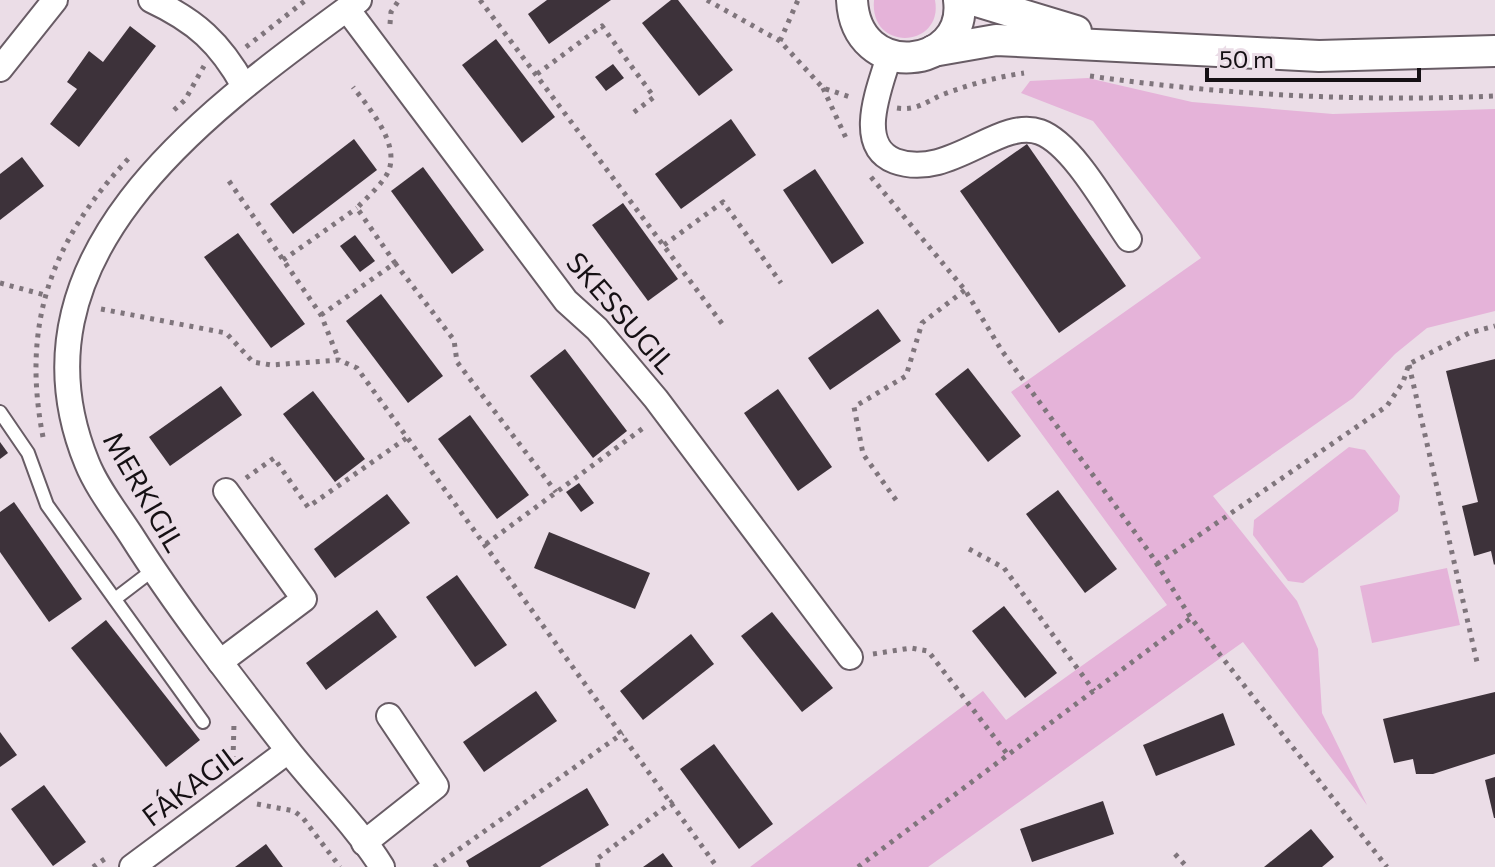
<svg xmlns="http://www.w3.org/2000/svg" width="1495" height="867" viewBox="0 0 1495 867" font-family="Commissioner,sans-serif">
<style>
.green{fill:#e5b3d9}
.building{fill:#3d323a}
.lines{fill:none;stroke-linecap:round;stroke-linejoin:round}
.service-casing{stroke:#685c65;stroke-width:16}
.minor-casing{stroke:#685c65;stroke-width:28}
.tertiary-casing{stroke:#685c65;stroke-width:34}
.path{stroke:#7f757c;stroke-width:5;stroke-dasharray:4 6;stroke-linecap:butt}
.service{stroke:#fff;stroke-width:12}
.minor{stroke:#fff;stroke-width:24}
.tertiary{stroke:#fff;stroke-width:30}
.labels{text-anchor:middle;stroke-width:8;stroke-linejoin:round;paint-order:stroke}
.street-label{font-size:28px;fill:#151014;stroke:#ebdde7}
</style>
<rect width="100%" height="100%" fill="#ebdde7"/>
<g class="green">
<path d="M874 0H935C944 48 869 53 874 0Z"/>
<polygon points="1088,78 1192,102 1333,114 1495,109 1495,311 1427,328 1395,354 1353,398 1213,496 1297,601 1318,649 1322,713 1367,805 1243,642 928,867 750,867 983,691 1006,720 1167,605 1011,392 1201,258 1093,121 1021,93 1030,81"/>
<polygon points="1349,447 1365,450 1400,496 1398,511 1303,583 1288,581 1253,535 1254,520"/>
<polygon points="1447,568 1460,625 1372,643 1360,586"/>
</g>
<g class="building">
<polygon points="547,0 611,0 549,44 528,14"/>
<polygon points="671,0 678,0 733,70 699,96 642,23"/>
<polygon points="130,26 156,46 79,147 50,124 77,89 67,82 89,51 103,62"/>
<polygon points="496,39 555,117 522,143 462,65"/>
<polygon points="613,64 624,78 606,91 595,77"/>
<polygon points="731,119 756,155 681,209 655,174"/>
<polygon points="354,139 377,170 293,234 270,204"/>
<polygon points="1027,144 1126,286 1059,333 960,191"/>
<polygon points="22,157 44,186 0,220 0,174"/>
<polygon points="423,167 484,250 452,274 391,191"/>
<polygon points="815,169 864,243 832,264 783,190"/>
<polygon points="623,203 678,279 648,301 592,225"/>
<polygon points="238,233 305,324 271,348 204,257"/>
<polygon points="355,235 375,261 360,272 340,246"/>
<polygon points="381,294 443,376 408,403 346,321"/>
<polygon points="878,309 901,341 830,390 808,358"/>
<polygon points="565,349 627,431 593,458 530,376"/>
<polygon points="1495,359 1495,564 1494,565 1491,551 1474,556 1462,506 1478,502 1446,371"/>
<polygon points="968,368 1021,436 988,462 935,394"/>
<polygon points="221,386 242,415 170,466 149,437"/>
<polygon points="778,389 832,467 798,491 744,413"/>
<polygon points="313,391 365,459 335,482 283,414"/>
<polygon points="470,415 529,495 497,519 438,439"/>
<polygon points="0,442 8,453 0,459"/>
<polygon points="579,483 594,503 581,512 566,492"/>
<polygon points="1058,490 1117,569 1085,593 1026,514"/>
<polygon points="387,494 410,523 335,578 314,549"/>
<polygon points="14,502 82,599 49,622 0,552 0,512"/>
<polygon points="549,532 650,573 635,609 534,568"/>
<polygon points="457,575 507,645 475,667 426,597"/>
<polygon points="1004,606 1057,673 1025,698 972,631"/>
<polygon points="377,610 397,637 326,690 306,663"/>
<polygon points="772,612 833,688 802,712 741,636"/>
<polygon points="106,620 200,740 166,767 71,648"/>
<polygon points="691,634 714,664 643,720 620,691"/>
<polygon points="536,691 557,721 484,772 463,742"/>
<polygon points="1495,692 1495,754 1433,774 1416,774 1413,759 1394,763 1383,719"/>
<polygon points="1223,713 1235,745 1156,776 1143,745"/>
<polygon points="0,732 17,755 0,767"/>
<polygon points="714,744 773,824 739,849 680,769"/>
<polygon points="1495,777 1495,818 1494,818 1485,780"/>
<polygon points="44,785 86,842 53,866 11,809"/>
<polygon points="587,788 609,825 540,867 469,867 466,861"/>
<polygon points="1103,801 1114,834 1032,862 1020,829"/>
<polygon points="1311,829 1334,857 1322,867 1264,867"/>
<polygon points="266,844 283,867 235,867"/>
<polygon points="663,853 673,867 643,867"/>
</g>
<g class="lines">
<defs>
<g id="service">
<polyline points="0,412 28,453 47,505 203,722"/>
<polyline points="115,599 153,570"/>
</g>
<g id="minor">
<path d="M151 0C196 21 220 43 244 86"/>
<path d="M359 0C213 107 1 253 87 463 97 488 116 512 131 535 176 606 228 673 280 740 312 783 354 822 382 867"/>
<polyline points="347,9 566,301 597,329 656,399 850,657"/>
<path d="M889 56C881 85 854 145 895 161 949 181 999 117 1040 132 1073 144 1108 209 1129 239"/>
<polyline points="0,69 55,0"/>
<polyline points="220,662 304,599 226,491"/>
<polyline points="364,843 436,786 389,716"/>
<polyline points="132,867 288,751"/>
</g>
<g id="tertiary">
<path d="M852 0C856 83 968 70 959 0"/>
<polyline points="973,0 1076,31"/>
<polyline points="933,51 996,40 1319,56 1495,51"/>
</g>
</defs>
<use href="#service" class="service-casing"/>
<use href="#minor" class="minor-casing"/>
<use href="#tertiary" class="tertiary-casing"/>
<g class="path">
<polyline points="480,0 723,325"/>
<polyline points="707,0 780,41 823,88 853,98"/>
<polyline points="390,24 391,12 399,0"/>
<polyline points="780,41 798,0"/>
<polyline points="246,47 306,0"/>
<polyline points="537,74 602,26 654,97 633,113"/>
<path d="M1090 76C1225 95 1359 102 1495 96"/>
<polyline points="823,88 846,138"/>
<path d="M897 108C917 111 927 101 944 94 971 84 997 77 1024 73"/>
<polyline points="174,110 185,100 204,66"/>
<polyline points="871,177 965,290 1002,351 1150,553 1191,618 1387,867"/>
<polyline points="229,181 321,315 339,360"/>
<polyline points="664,245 723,202 781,283"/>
<polyline points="283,260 357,208"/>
<polyline points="395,263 454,340 457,362 556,492"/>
<polyline points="0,283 45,295"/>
<polyline points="101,309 226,333 253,362 271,365 339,360 357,368 717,867"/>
<path d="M321 315 395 263 357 208C366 198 384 183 389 170 399 142 369 108 353 87"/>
<polyline points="1409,365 1477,662"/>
<path d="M43 437C21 324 51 241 129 158"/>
<polyline points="246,478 274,458 308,507 408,437"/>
<polyline points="896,500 863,454 854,407 906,376 922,323 965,290"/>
<polyline points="486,544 646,426"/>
<polyline points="969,549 1004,568 1094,691"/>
<polyline points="1157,564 1387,406 1403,382 1409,364 1469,333 1495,326"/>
<polyline points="873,654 911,648 928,651 1008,755"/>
<polyline points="233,760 234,723"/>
<polyline points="257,804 294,811 303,818 340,867"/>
<polyline points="1175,854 1187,867"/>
<polyline points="93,867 109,856"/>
<polyline points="434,867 623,733"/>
<polyline points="598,867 597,859 673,801"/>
<polyline points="858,867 1191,618"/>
</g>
<use href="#service" class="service"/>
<use href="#minor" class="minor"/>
<use href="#tertiary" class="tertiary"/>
</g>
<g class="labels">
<g class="street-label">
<text transform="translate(621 313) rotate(49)" y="10">SKESSUGIL</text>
<text transform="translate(144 492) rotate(60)" y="10">MERKIGIL</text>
<text transform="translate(192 785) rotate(-37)" y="10">FÁKAGIL</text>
</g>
</g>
<path d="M1207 68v12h212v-12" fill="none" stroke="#151014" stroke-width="4"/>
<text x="1219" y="68" font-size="24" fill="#151014" stroke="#ebdde7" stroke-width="6" paint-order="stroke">50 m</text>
</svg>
